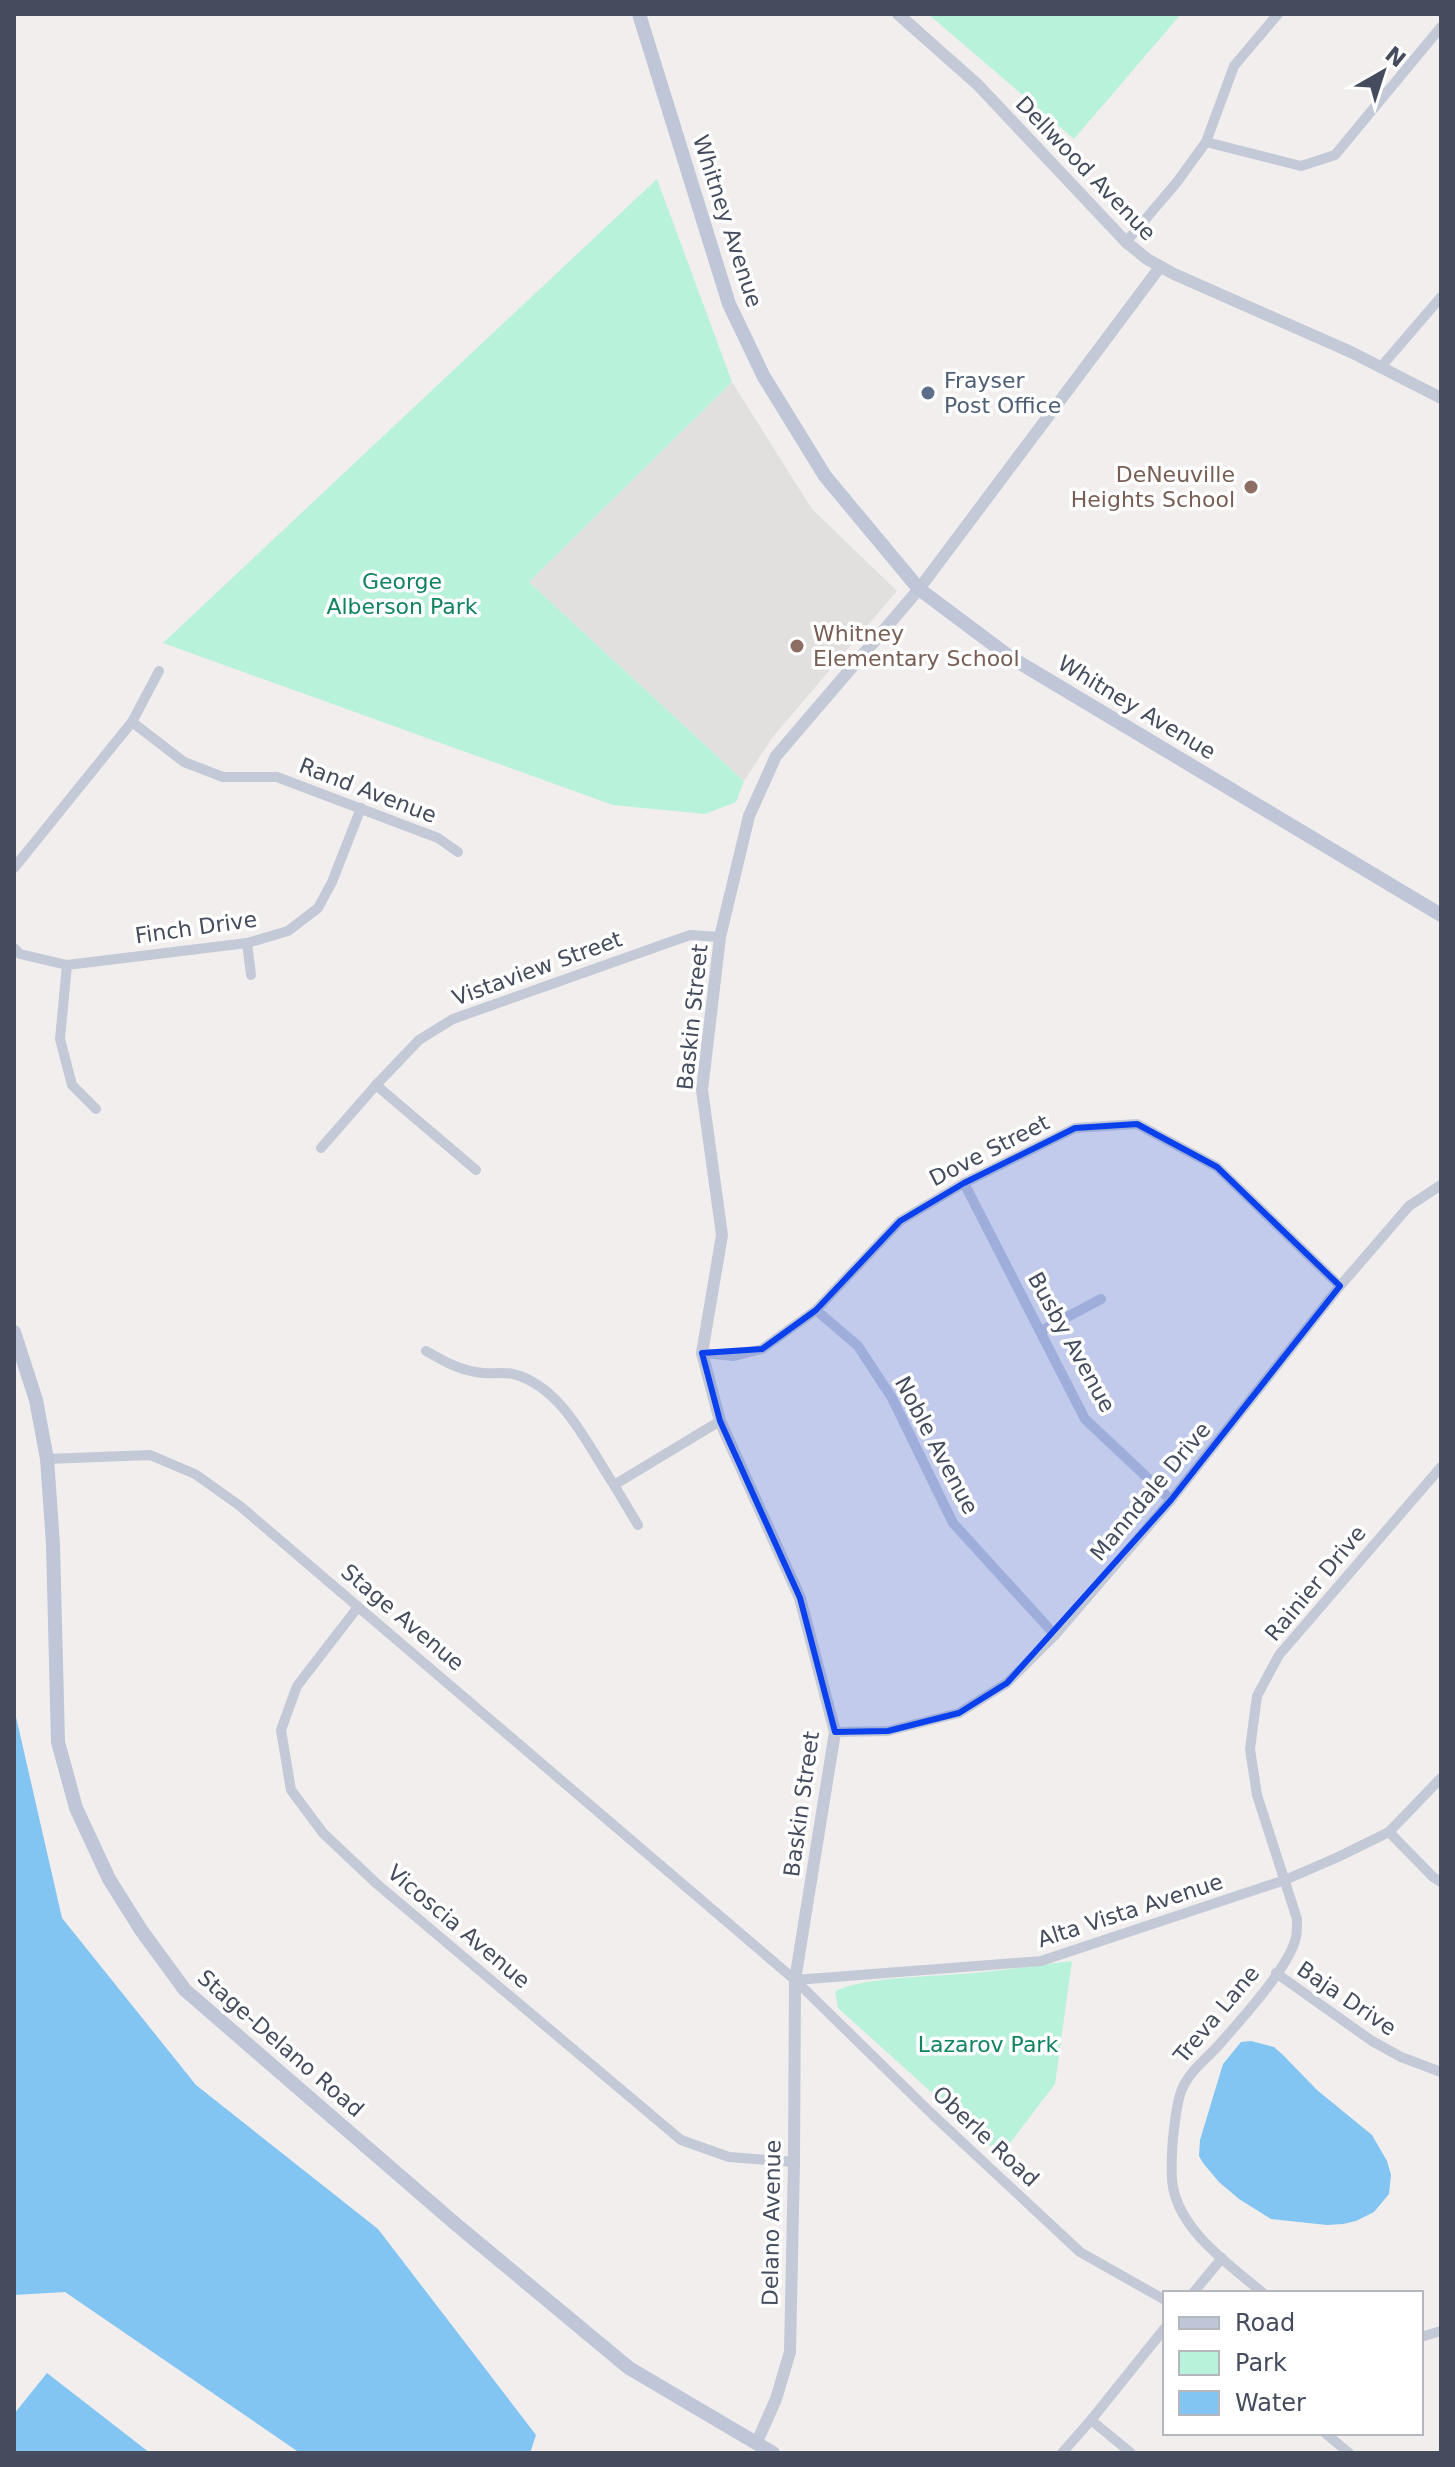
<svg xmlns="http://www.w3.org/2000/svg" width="1455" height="2467" viewBox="0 0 1455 2467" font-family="'DejaVu Sans',sans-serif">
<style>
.education{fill:#e2dfdf}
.green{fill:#b8f2da}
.water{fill:#82c5f2}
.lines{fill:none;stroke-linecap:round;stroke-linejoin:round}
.minor{stroke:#c3c9d6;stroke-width:10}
.tertiary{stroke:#c3c9d6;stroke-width:12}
.secondary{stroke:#bfc6d8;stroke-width:14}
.marked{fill:#0b41ed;fill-opacity:0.2;stroke:#0b41ed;stroke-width:6;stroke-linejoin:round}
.service-dot{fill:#5c6f8a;stroke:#fff;stroke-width:3}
.education-dot{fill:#8d6e63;stroke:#fff;stroke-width:3}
.labels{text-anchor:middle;stroke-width:7;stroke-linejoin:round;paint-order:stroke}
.street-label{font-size:22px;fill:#444c5d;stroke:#fff}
.service-label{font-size:22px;fill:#4e5e75;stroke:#fff;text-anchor:start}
.education-label{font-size:22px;fill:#785e54;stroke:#fff;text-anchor:end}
.park-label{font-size:22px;fill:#108360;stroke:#fff}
</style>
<rect width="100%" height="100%" fill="#f1eeed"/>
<polygon class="education" points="732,382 812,509 897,591 772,738 744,781 529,582"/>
<g class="green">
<polygon points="928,14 1181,14 1074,139"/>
<polygon points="657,179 732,382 529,582 744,781 736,802 705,814 613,805 163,643"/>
<path d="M1072 1961 1055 2084 1001 2155 838 2008 835 1992C855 1977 944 1976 974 1973 1007 1970 1039 1965 1072 1961Z"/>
</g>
<g class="water">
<polygon points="14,1708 62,1918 196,2085 378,2229 536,2435 530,2453 300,2453 65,2292 14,2295"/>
<polygon points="1251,2041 1274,2047 1282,2054 1317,2090 1372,2135 1387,2161 1391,2175 1389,2194 1374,2212 1356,2221 1343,2224 1327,2225 1271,2219 1239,2199 1219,2182 1203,2163 1199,2156 1200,2140 1223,2064 1241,2042"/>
<polygon points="47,2373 150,2453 14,2453 14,2414"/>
</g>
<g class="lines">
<g class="minor">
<polyline points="1206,142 1301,166 1335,155 1441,27"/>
<polyline points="1126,242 1177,182 1206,142 1234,66 1278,14"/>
<polyline points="1380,368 1441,297"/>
<polyline points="132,722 184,762 223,777 277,777 438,838 458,852"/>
<polyline points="14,868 132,722 159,671"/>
<polyline points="247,943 251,975"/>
<polyline points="14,948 20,954 67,965 247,943 288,931 318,908 332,882 361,808"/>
<polyline points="67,965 60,1039 72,1085 96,1109"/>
<polyline points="376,1085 476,1170"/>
<polyline points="321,1148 376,1085 419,1040 453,1019 690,935 720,937"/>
<polyline points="964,1183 1085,1419 1171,1500"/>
<polyline points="816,1310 858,1346 892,1398 953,1523 1055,1635"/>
<polyline points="1041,1331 1101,1299"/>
<path d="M426 1351C445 1362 461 1371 483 1373 493 1374 504 1372 513 1374 562 1386 588 1446 614 1485L720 1421"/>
<polyline points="702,1353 734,1356 762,1349 816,1310 900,1221 964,1183 1075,1128 1137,1124 1217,1167 1340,1286"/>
<polyline points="47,1459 150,1455 195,1474 240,1506 795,1980 933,2115 1080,2252 1165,2300"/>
<polyline points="614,1485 638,1525"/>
<polyline points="358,1607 297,1686 281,1730 291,1790 323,1833 377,1884 681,2140 729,2157 794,2162"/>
<polyline points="835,1732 888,1731 959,1713 1007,1683 1055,1635 1171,1500 1340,1286 1409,1206 1441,1185"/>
<polyline points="1389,1832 1433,1877 1441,1882"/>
<polyline points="1276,1973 1372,2041 1401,2057 1441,2072"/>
<polyline points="795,1980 1041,1961 1285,1880 1338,1857 1389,1832 1441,1778"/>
<polyline points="1193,2293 1222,2258"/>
<path d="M1263 2293C1230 2265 1181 2232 1173 2187 1170 2171 1172 2154 1173 2138 1175 2122 1176 2104 1182 2089 1189 2072 1205 2060 1217 2047 1238 2023 1290 1967 1296 1937 1297 1932 1297 1925 1297 1919L1257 1795 1250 1749 1257 1696 1279 1655 1441 1467"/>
<polyline points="1421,2337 1441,2331"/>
<polyline points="1091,2420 1131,2453"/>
<polyline points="1325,2433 1349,2453"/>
<polyline points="1062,2453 1091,2420 1165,2328"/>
</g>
<g class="tertiary">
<polyline points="898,14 978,85 1126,242 1147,259 1174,274 1351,352 1441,398"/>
<polyline points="757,2442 776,2399 790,2352 794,2162 795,1980 835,1732 800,1598 720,1421 702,1353 722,1235 702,1090 720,937 749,816 776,756 919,589 1160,267"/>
</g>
<g class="secondary">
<polyline points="639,14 729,304 764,377 825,476 919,589 1010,657 1441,915"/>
<polyline points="14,1332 36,1400 47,1459 53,1544 58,1742 76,1808 109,1879 141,1930 185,1990 458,2226 629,2368 773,2453"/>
</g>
</g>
<path class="marked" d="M1137 1124 1217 1167 1340 1286 1171 1500 1007 1683 959 1713 888 1731 835 1732 800 1598 720 1421 702 1353 762 1349 816 1310 900 1221 964 1183 1075 1128Z"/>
<circle class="service-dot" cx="928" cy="393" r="8"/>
<g class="education-dot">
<circle cx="1251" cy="487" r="8"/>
<circle cx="797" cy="646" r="8"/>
</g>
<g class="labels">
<g class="street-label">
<text transform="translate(1086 168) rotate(46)" y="8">Dellwood Avenue</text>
<text transform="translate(728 221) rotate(72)" y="8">Whitney Avenue</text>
<text transform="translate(1137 707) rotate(31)" y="8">Whitney Avenue</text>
<text transform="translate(368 790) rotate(21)" y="8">Rand Avenue</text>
<text transform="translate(196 927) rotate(-8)" y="8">Finch Drive</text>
<text transform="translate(537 968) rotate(-20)" y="8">Vistaview Street</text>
<text transform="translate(692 1017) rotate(-84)" y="8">Baskin Street</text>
<text transform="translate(989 1150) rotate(-27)" y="8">Dove Street</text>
<text transform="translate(1072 1342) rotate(61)" y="8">Busby Avenue</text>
<text transform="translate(937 1445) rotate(62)" y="8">Noble Avenue</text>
<text transform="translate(1150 1491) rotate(-50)" y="8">Manndale Drive</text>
<text transform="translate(1315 1583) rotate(-50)" y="8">Rainier Drive</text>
<text transform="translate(403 1617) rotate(40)" y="8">Stage Avenue</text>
<text transform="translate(801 1804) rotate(-82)" y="8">Baskin Street</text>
<text transform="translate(1130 1910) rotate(-18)" y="8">Alta Vista Avenue</text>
<text transform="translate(459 1926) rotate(40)" y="8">Vicoscia Avenue</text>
<text transform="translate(1347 1998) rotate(34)" y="8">Baja Drive</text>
<text transform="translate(1216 2014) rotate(-50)" y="8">Treva Lane</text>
<text transform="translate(281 2043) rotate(41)" y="8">Stage-Delano Road</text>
<text transform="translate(986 2136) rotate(43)" y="8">Oberle Road</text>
<text transform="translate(771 2223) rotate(-89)" y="8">Delano Avenue</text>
</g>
<g class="service-label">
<text x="944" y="388">Frayser<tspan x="944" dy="25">Post Office</tspan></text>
</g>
<g class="education-label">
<text x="1235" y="482">DeNeuville<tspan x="1235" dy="25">Heights School</tspan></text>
<text x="813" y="641" text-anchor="start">Whitney<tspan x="813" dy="25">Elementary School</tspan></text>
</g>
<g class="park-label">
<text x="402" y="589">George<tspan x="402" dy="25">Alberson Park</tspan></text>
<text x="988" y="2052">Lazarov Park</text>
</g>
</g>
<rect width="1455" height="2467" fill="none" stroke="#444c5d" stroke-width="32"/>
<rect x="1163" y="2291" width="260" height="144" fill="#ffffff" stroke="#b4b7be" stroke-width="2"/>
<rect x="1179" y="2317" width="40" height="12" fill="#bfc6d8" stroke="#b4b7be" stroke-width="2"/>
<text x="1235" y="2331" font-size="24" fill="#444c5d">Road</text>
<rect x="1179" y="2351" width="40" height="24" fill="#b8f2da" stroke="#b4b7be" stroke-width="2"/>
<text x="1235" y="2371" font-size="24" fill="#444c5d">Park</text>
<rect x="1179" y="2391" width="40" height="24" fill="#82c5f2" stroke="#b4b7be" stroke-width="2"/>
<text x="1235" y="2411" font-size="24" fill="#444c5d">Water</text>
<g transform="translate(1383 72) rotate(39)" stroke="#ffffff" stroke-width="6" paint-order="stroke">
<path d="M0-6L14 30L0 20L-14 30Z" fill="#444c5d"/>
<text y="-12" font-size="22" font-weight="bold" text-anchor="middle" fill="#444c5d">N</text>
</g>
</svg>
